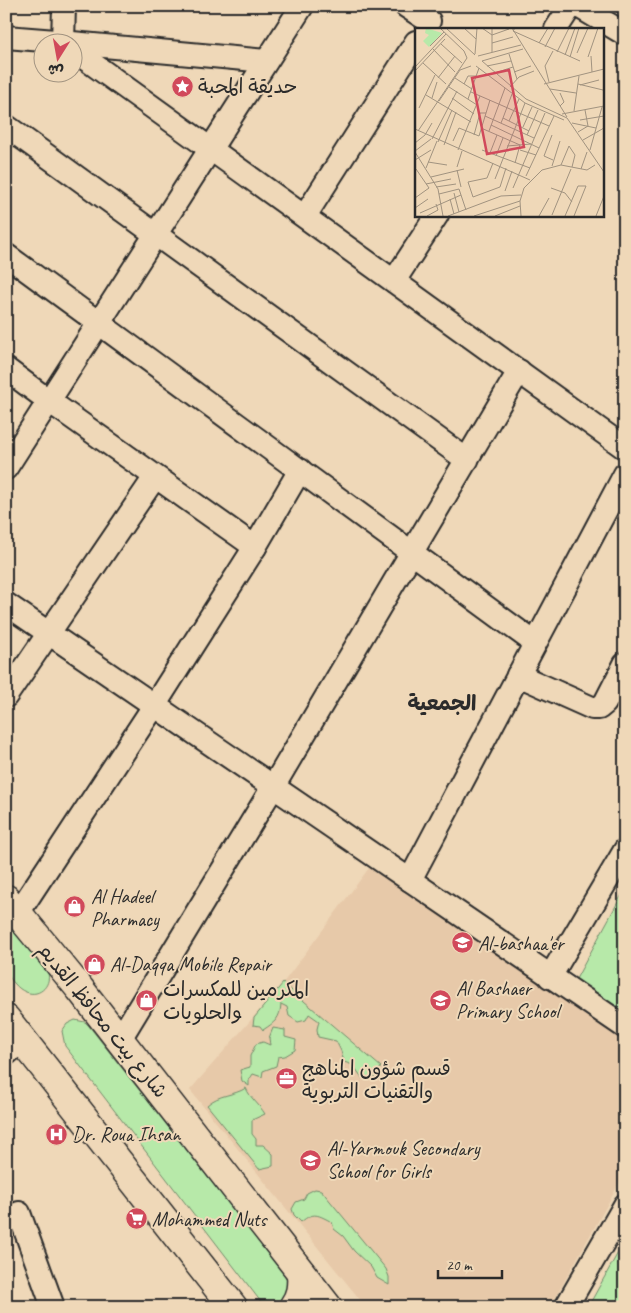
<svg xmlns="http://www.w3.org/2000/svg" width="631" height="1313" viewBox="0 0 631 1313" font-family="Caveat,'Playpen Sans Arabic',sans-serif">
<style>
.built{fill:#e7c9a9}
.green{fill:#b7e9a9;stroke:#718a6a}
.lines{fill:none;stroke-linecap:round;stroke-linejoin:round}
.minor-casing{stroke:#2b2b2b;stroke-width:26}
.primary-casing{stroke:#2b2b2b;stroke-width:31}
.minor{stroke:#efd8b8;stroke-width:22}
.primary{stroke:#efd8b8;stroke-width:28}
.labels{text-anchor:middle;stroke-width:4;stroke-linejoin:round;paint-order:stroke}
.poi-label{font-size:20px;fill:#2b2b2b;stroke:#efd8b8;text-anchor:start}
.street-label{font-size:20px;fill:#2b2b2b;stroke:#efd8b8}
.neighbourhood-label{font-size:21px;font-weight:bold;fill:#2b2b2b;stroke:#efd8b8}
.inset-road{fill:none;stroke:#a19380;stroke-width:1}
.view{fill:#d1495b;fill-opacity:0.15;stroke:#d1495b;stroke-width:2.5}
.inset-edge{fill:none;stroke:#2b2b2b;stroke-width:2.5}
</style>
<rect width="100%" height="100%" fill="#efd8b8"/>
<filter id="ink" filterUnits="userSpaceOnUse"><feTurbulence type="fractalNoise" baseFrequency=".02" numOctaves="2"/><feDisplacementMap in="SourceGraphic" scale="10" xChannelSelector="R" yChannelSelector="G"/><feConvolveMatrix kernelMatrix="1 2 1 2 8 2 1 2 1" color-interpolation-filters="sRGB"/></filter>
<g filter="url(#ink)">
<polygon class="built" points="369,868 625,1038 625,1173 550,1307 366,1307 190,1090 283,983"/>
<g class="green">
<polygon points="625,889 625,1014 576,979"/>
<path d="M6 921C16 932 25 943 35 954 39 959 44 964 47 970 53 984 40 998 26 992 17 989 12 980 6 973Z"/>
<path d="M283 983 381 1067 374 1078 363 1079 353 1065 344 1062 341 1051 336 1041 318 1037 317 1029 319 1021 309 1014 306 1020 298 1022 289 1016 287 1007 281 1004C280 1019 275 1022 263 1030L260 1026 253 1025 254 1018Z"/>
<polygon points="75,1020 85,1022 89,1026 286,1277 289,1283 281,1306 270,1307 261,1302 65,1046 62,1031 67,1024"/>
<polygon points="273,1028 285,1030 285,1037 296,1040 295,1050 285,1056 278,1057 276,1066 263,1071 262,1077 253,1074 249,1080 249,1086 242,1081 240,1070 250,1067 250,1056 256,1044 263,1042 270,1045 269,1038"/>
<path d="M246 1088C250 1098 259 1104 265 1114L252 1120V1134L256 1139V1145H263L273 1154V1166L259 1169 207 1105C219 1094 233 1096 246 1088Z"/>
<path d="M315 1189 321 1190 386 1269 389 1277V1285L377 1278 371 1267 354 1251 343 1236 334 1229 332 1222C318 1215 314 1211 301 1222L294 1215 292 1209 296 1202 304 1199 307 1193Z"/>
<polygon points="625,1240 625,1307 588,1307"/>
</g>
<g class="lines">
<defs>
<g id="minor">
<polyline points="406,6 429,21"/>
<polyline points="578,6 625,34"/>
<polyline points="556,29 571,6"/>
<polyline points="6,37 68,42"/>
<polyline points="63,42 64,6"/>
<polyline points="72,43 266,61"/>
<polyline points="72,49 625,448"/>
<polyline points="6,126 467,460"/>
<polyline points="305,216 416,42"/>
<polyline points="6,255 535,643"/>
<polyline points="394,281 437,215"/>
<polyline points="6,369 49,401 255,547 300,470"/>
<polyline points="6,468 302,6"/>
<polyline points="6,604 625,1027"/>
<polyline points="518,675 592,708 599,708 605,703 625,664"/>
<polyline points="6,696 155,477"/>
<polyline points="410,880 625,474"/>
<polyline points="18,913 154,706 255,547"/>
<polyline points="550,977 625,850"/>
<polyline points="120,1039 273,787 519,371"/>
<polyline points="6,1054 23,1040"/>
<polyline points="19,1213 53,1307"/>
<polyline points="566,1307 625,1205"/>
</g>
<g id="primary">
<polyline points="6,899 80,989 328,1307"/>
<polyline points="6,1019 233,1307"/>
<path d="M293 1307C301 1296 302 1286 301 1273"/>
</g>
</defs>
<use href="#minor" class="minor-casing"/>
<use href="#primary" class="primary-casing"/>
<use href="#minor" class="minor"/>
<use href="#primary" class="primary"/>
</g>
</g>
<defs>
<symbol id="sight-disc" viewBox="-11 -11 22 22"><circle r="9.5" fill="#d1495b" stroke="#efd8b8"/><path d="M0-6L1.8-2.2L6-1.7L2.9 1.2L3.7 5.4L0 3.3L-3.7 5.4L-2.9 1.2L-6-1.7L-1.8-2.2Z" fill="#fff"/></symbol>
<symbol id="shop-disc" viewBox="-11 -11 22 22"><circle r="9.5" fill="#d1495b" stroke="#efd8b8"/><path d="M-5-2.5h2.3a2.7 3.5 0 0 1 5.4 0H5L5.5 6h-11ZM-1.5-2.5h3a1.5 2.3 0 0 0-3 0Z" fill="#fff"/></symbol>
<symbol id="school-disc" viewBox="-11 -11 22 22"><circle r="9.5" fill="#d1495b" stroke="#efd8b8"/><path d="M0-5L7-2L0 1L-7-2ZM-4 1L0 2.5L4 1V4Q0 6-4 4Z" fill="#fff"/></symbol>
<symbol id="office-disc" viewBox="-11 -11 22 22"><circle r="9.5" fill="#d1495b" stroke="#efd8b8"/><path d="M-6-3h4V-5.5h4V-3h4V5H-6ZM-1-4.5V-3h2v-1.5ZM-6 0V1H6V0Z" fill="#fff"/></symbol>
<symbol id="hospital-disc" viewBox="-11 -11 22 22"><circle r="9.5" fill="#d1495b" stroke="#efd8b8"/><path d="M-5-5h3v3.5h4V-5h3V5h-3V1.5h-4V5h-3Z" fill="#fff"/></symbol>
<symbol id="supermarket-disc" viewBox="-11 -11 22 22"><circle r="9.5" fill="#d1495b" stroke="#efd8b8"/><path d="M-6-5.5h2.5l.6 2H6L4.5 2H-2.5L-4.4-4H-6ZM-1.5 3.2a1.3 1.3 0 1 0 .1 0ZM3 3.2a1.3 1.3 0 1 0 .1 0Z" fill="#fff"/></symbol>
</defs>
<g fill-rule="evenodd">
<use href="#sight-disc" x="170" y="74" width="25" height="25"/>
<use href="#shop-disc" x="62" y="894" width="25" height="25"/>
<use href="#school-disc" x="450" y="930" width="25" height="25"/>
<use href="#shop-disc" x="82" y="952" width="25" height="25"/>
<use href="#school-disc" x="428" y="988" width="25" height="25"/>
<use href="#shop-disc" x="134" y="988" width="25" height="25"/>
<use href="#office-disc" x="274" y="1066" width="25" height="25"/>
<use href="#hospital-disc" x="44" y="1122" width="25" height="25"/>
<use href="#school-disc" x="298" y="1148" width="25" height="25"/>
<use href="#supermarket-disc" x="124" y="1206" width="25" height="25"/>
</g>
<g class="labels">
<g class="poi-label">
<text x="198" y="93">حديقة المحبة</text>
<text x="91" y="903">Al Hadeel<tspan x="91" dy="23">Pharmacy</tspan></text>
<text x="478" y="950">Al-bashaa'er</text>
<text x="110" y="971">Al-Daqqa Mobile Repair</text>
<text x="456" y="995">Al Bashaer<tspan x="456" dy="23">Primary School</tspan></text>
<text x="163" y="996">المكرمين للمكسرات<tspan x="163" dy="23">والحلويات</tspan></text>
<text x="302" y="1075">قسم شؤون المناهج<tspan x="302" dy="23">والتقنيات التربوية</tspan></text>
<text x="72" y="1141">Dr. Roua Ihsan</text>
<text x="327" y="1155">Al-Yarmouk Secondary<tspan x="327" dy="23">School for Girls</tspan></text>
<text x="152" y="1226">Mohammed Nuts</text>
</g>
<g class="street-label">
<text transform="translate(103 1020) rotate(51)" y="7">شارع بيت محافظ القديم</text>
</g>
<g class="neighbourhood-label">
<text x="442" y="710">الجمعية</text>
</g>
</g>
<g transform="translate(415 28)">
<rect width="189" height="189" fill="#efd8b8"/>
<path d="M11 0 27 5 14 19 8 13 14 7 10 5Z" fill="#b7e9a9"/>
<path class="inset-road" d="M25 0 49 23 52 30M31 0 60 27M49 0 61 11M67 0 77 7 94 1M77 0V24M97 0 152 89M100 0 98 3 165 33M77 15 98 9M124 15 133 0M26 16 47 35M15 18 29 4M130 19 140 0M18 21 40 44M108 21 67 33 111 71 152 90 189 144M142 24 154 0M162 25 173 0M60 26 62 0M94 26 102 51M150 27 160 0M63 28 106 17M176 28 177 44M155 29 164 0M173 29 183 0M8 35 31 56M61 38 110 75 149 92M72 38 96 33M0 39 31 6M0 43 30 11M99 44 116 38M80 45 98 39M23 50 40 28M40 50 57 61M134 54 130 38 138 23M49 56 53 48H61M129 56 189 41M163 56 188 62M165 57 184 52M34 59 62 77M95 59 104 49 119 43M135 61 161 65M56 64 134 98M145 65 149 74 145 78M11 67 56 94M17 70 22 54M37 70 59 86M53 71 64 40M24 73 45 42 56 38M4 80 20 47M159 83 164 48M147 86 189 78M70 88 119 110M88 90 97 66M165 92 189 88M94 93 104 71M86 95 88 90 114 103M157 95 181 100M76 97 124 120M108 99 117 79M66 100 105 117 100 135M0 101 115 152M3 103 52 30M74 103 90 60M163 104 173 98 170 82M59 107 65 85H71M112 107 123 82M137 107 129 128 138 132M17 111 42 63M168 112 189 100M38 113 44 100 64 108 75 72M23 114 37 82M0 115 10 107 17 95M29 117 41 84M92 118 116 116M43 122 65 68M67 122 115 140M105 122 121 127M175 122 187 79M0 123 16 111M0 124 23 161 28 188M75 125 82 107M81 128 88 110M0 132 16 122M13 134 32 137M78 135 72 150 53 154 58 169 85 159 91 140M146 137 154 118 160 127 157 139M137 138 145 113M42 139 47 123M11 140 22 113M166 141 172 124M42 142 46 159M111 148 139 88M16 149 49 141M80 151 110 75M11 156 36 151M21 159 41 156M98 160 130 85M136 160 150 165 157 174M90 163 97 143M39 165 44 184M24 166 44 161 51 182M0 170 14 160 1 141M35 171 39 186M0 180 13 171M5 185 46 167M137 187 156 141M12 188 23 182 21 176M33 188 86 168 106 167M59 188 105 173M80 188 105 178M106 188 105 173 109 160 127 142 146 137 172 142 180 137M124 188 134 170M150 188 163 158H171L159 188M181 188 189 168"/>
<path class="view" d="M94 42 109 119 72 126 57 50Z"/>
<rect width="189" height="189" class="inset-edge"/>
</g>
<rect width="631" height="1313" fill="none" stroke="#efd8b8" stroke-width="25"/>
<rect x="12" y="12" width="606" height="1288" fill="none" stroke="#2b2b2b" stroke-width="2" filter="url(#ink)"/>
<g transform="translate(58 58) rotate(191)"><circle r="24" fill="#efd8b8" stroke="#a19380"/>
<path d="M0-4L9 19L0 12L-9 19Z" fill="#d1495b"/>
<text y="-8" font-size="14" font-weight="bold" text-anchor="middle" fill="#2b2b2b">ش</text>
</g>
<path d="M438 1270v8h64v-8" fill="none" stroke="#2b2b2b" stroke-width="2.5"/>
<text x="446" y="1270" font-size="15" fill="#2b2b2b" stroke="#efd8b8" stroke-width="4" paint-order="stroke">20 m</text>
</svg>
